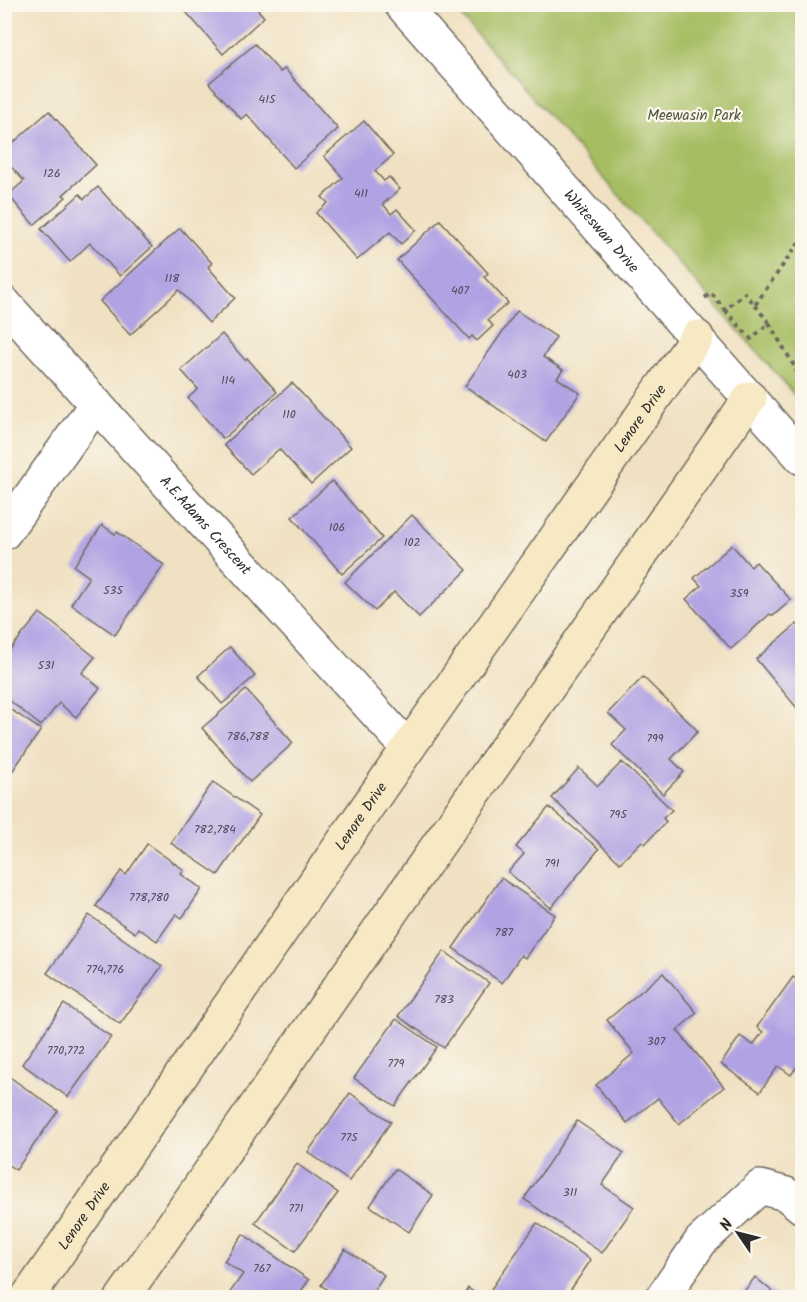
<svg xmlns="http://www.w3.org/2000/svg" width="807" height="1302" viewBox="0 0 807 1302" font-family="Kalam,sans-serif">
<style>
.green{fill:#a6bd62;stroke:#687446;stroke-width:1.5}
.building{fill:#b1a3e3}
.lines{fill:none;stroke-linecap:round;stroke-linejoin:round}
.minor-casing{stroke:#706b60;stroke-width:36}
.tertiary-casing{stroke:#706b60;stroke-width:36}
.secondary-casing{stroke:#706b60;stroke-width:36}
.path{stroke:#706b60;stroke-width:4;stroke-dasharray:4.5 4.5;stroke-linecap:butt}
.minor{stroke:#fff;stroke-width:33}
.tertiary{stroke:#fff;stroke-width:33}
.secondary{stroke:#f6e9c3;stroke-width:33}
.labels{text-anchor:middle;stroke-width:4.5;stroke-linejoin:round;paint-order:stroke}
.number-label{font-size:12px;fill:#4c4959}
.park-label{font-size:15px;fill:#50573c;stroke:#fbf7ec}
.street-label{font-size:15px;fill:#2b2b2b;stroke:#fbf7ec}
</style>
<rect width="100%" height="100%" fill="#fbf7ec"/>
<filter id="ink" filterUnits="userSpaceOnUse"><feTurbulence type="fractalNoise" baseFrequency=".0167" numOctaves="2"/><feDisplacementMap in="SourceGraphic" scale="12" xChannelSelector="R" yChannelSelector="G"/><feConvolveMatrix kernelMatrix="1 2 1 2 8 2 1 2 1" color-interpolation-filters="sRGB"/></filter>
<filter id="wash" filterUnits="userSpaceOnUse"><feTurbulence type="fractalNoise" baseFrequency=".008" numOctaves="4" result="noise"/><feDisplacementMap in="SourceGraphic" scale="24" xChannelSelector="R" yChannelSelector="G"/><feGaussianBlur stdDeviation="1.35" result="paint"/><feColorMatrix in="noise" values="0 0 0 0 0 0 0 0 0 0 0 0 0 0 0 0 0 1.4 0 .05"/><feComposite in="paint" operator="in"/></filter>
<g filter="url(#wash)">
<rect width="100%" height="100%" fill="#f0e1c2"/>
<polygon class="green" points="451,5 802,5 802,404 780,378"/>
<g id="blocks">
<g class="building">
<polygon points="179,4 253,4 264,17 223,54"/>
<polygon points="255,44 280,72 285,69 338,129 294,168 247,114 241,119 209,83"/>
<polygon points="49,111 96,165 63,195 66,197 34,225 8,195 24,181 4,159 4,151"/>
<polygon points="364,121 393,155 375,171 384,181 389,177 400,189 383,204 391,214 397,209 416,230 401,244 390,232 357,260 316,213 328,203 322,197 343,178 324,156"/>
<polygon points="98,187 152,247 120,276 90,243 70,262 41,229 80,194 84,199"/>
<polygon points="440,220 488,273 484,277 508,303 488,320 493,326 477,341 472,336 469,339 397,260"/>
<polygon points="180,228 212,263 208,267 235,298 209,323 179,290 130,335 100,301"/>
<polygon points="517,311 556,337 543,357 563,370 557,378 580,393 546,442 465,386"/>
<polygon points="222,334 245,360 247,358 277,392 223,439 188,398 198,389 181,370"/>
<polygon points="292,383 351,447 311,484 279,449 251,474 224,445"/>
<polygon points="332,481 382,538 342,574 292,517"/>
<polygon points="412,515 467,570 419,617 394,592 375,611 345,582"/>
<polygon points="102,525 115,534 117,532 164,565 115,635 71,604 89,577 74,566"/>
<polygon points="732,545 751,567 756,562 791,600 773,616 770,614 731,649 686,599 701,586 694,578"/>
<polygon points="40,613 95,657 82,673 100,688 76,717 59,703 41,726 4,696 4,657"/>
<polygon points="797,624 800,627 802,625 802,714 756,659"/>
<polygon points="230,647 255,676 222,704 198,676"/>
<polygon points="643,677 698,731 671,759 684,772 663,794 612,745 626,730 608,713"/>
<polygon points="246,690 293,743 250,782 202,728"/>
<polygon points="4,705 41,730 4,783"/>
<polygon points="622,762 672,810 663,818 666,822 645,844 642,841 620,863 552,798 579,768 598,786"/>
<polygon points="213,782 260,815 218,875 171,843"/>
<polygon points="549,807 599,849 551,908 508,872 524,854 516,847"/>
<polygon points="147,844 184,870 181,874 202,889 182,918 176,914 157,941 138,928 135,933 96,906 121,871 126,875"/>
<polygon points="501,878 555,915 525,958 521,955 502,983 453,948"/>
<polygon points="89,915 162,966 120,1024 47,973"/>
<polygon points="444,951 489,983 444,1048 398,1016"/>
<polygon points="663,973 697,1013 677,1030 724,1087 679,1124 658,1098 627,1123 596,1085 634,1053 607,1020"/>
<polygon points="793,977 802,984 802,1059 791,1075 778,1066 760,1092 721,1064 740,1036 753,1045 763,1032 757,1027"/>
<polygon points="64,1004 111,1037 68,1097 22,1064"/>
<polygon points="396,1019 437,1047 395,1106 354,1078"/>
<polygon points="4,1073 58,1111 16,1170 4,1162"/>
<polygon points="350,1093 391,1122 349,1181 308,1152"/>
<polygon points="577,1121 624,1153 602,1185 634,1207 602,1253 524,1199"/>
<polygon points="297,1164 338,1193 295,1251 255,1223"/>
<polygon points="395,1169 433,1195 409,1232 370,1206"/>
<polygon points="537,1223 591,1260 565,1298 502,1298 491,1289"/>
<polygon points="243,1234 309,1280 296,1298 226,1298 243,1274 224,1261"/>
<polygon points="345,1249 384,1275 369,1298 339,1298 321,1285"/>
<polygon points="755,1277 780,1298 739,1298"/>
<polygon points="468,1288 482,1298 462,1298"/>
</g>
</g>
</g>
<g filter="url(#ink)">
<use href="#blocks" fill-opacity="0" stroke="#706b60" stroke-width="1.5"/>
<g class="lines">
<defs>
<g id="minor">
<path id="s1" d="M4 303 408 748"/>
<polyline points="4,533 96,404"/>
<polyline points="662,1298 701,1241 760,1187 786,1194 802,1207"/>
</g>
<g id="tertiary">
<path id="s2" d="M401 4 802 458"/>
</g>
<g id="secondary">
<path id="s3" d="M27 1298 408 748 697 337"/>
<polyline points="122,1298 750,398"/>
</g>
</defs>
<use href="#minor" class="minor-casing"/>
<use href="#tertiary" class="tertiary-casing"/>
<use href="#secondary" class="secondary-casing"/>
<g class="path">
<polyline points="705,298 711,293 725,310 745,293 755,305 802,238"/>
<polyline points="725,310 751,339 769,323 755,305"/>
<polyline points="769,323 796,369 802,394"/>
</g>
<use href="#minor" class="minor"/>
<use href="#tertiary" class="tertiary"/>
<use href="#secondary" class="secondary"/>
</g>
</g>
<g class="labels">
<g class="number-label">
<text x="267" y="103">415</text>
<text x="52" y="177">126</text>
<text x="361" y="197">411</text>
<text x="172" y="282">118</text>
<text x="460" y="294">407</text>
<text x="517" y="378">403</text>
<text x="228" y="384">114</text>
<text x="289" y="418">110</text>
<text x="337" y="531">106</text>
<text x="412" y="546">102</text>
<text x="113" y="594">535</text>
<text x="739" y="597">359</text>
<text x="46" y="669">531</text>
<text x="248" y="740">786,788</text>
<text x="655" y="742">799</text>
<text x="618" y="818">795</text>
<text x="215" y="833">782,784</text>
<text x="552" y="867">791</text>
<text x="149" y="901">778,780</text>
<text x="504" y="936">787</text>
<text x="105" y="973">774,776</text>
<text x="444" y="1003">783</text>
<text x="656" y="1045">307</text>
<text x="66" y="1054">770,772</text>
<text x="396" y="1067">779</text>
<text x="349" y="1141">775</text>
<text x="570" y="1196">311</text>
<text x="296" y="1212">771</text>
<text x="262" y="1272">767</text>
</g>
<g class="park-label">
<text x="694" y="120">Meewasin Park</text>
</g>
<g class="street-label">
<text dy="5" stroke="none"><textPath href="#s2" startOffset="303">Whiteswan Drive</textPath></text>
<text dy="5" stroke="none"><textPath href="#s3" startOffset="1072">Lenore Drive</textPath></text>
<text dy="5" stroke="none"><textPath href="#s1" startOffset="300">A.E.Adams Crescent</textPath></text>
<text dy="5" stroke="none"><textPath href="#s3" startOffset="586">Lenore Drive</textPath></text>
<text dy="5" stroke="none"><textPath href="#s3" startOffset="100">Lenore Drive</textPath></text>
</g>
</g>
<rect width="807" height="1302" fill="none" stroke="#fbf7ec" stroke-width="24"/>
<g transform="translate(738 1233) rotate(305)" stroke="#fbf7ec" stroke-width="4.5" paint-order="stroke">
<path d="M0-4.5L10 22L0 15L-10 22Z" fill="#2b2b2b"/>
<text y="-9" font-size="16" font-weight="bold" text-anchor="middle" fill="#2b2b2b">N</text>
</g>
</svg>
